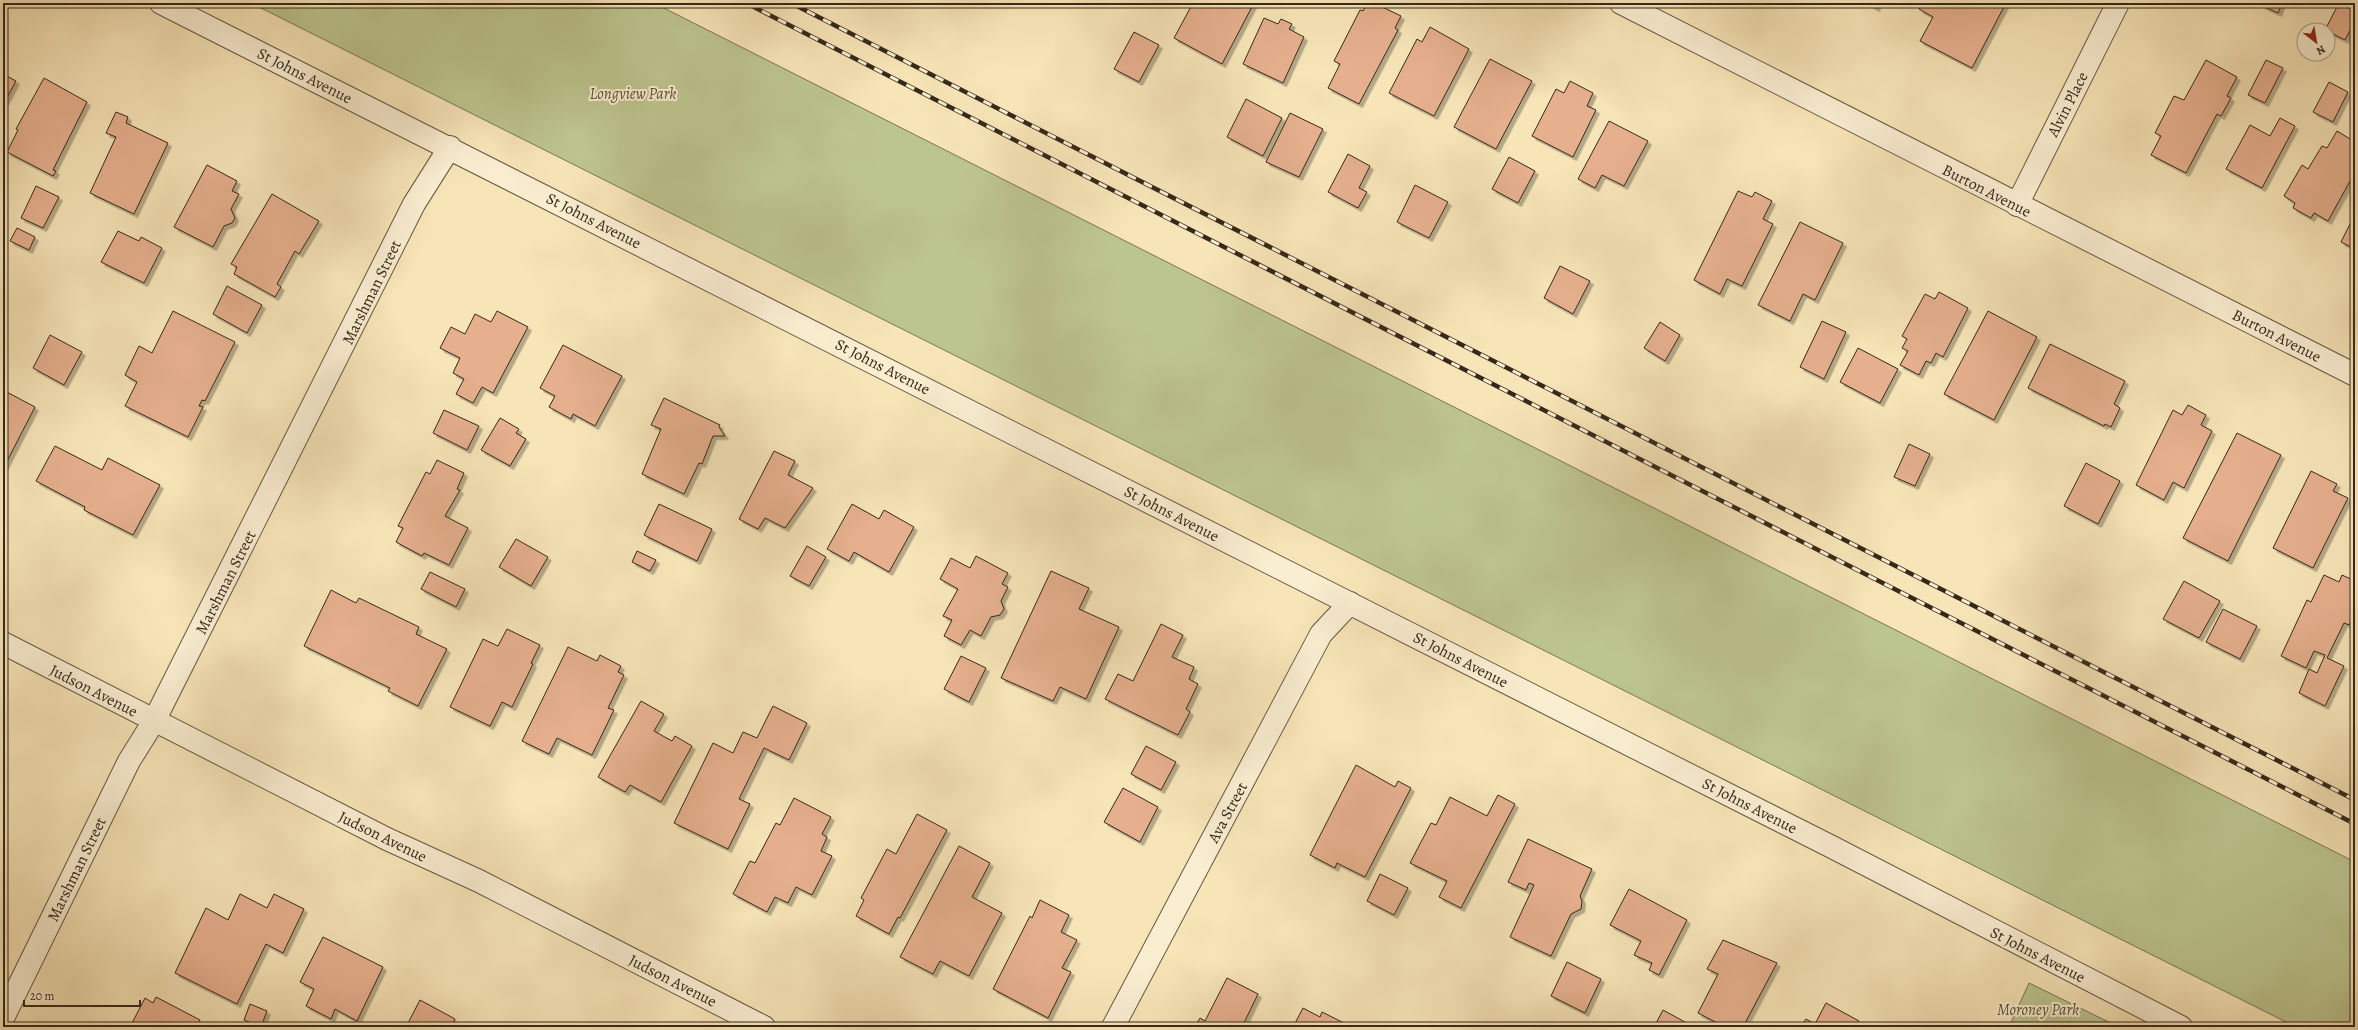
<svg xmlns="http://www.w3.org/2000/svg" width="2358" height="1030" viewBox="0 0 2358 1030" font-family="Alegreya,serif">
<style>
.green{fill:#bdc58f;stroke:#797654}
.building{fill:#e6b08e;stroke:#35281a;filter:url(#shadow)}
.lines{fill:none;stroke-linecap:round;stroke-linejoin:round}
.minor-casing{stroke:#665742;stroke-width:24}
.minor{stroke:#faeed1;stroke-width:22}
.rail-casing{stroke:#35281a;stroke-width:4.5}
.rail{stroke:#faeed1;stroke-width:3;stroke-dasharray:9;stroke-linecap:butt}
.labels{text-anchor:middle;stroke-width:4;stroke-linejoin:round;paint-order:stroke}
.street-label{font-size:16px;fill:#35281a;stroke:#faeed1}
.park-label{font-size:16px;font-style:italic;fill:#574f37;stroke:#faeed1}
</style>
<defs>
<filter id="shadow"><feDropShadow dx="3.5" dy="3.5" stdDeviation="0" flood-color="#0004"/></filter>
</defs>
<rect width="100%" height="100%" fill="#f7e5b8"/>
<filter id="stains"><feTurbulence type="fractalNoise" baseFrequency=".005" numOctaves="4"/><feColorMatrix values="0 0 0 0 .2 0 0 0 0 .09 0 0 0 0 .02 0 0 0 .5 -.17"/></filter>
<radialGradient id="worn" r=".72"><stop offset=".6" stop-color="#630" stop-opacity="0"/><stop offset="1" stop-color="#630" stop-opacity=".3"/></radialGradient>
<g class="green">
<polygon points="251,3 654,3 2355,862 2355,1027 2296,1027"/>
<polygon points="2029,983 2119,1027 2009,1027"/>
</g>
<g class="building">
<polygon points="1193,3 1254,3 1222,64 1174,38"/>
<polygon points="1367,3 1374,3 1401,16 1395,28 1398,30 1359,104 1328,88 1340,64 1334,61 1360,10 1363,11"/>
<polygon points="1867,3 1878,3 1876,8"/>
<polygon points="1922,3 2006,3 1972,68 1920,41 1933,17 1919,9"/>
<polygon points="2262,3 2282,3 2278,13 2261,5"/>
<polygon points="2339,3 2355,11 2355,21 2345,40 2325,30"/>
<polygon points="1264,18 1278,24 1281,19 1292,24 1289,29 1304,37 1283,83 1243,64"/>
<polygon points="1430,27 1469,49 1434,116 1389,93 1417,39 1422,42"/>
<polygon points="1134,32 1159,45 1139,82 1114,69"/>
<polygon points="1490,59 1532,81 1496,149 1454,127"/>
<polygon points="2206,60 2237,77 2227,96 2231,98 2221,116 2217,114 2186,173 2151,155 2161,136 2155,133 2174,96 2184,100"/>
<polygon points="2266,60 2283,68 2265,103 2248,95"/>
<polygon points="3,74 16,81 3,105"/>
<polygon points="44,78 87,102 53,170 56,171 53,176 7,152 18,130 16,129"/>
<polygon points="1570,81 1593,93 1587,106 1596,110 1573,157 1532,136 1556,89 1564,93"/>
<polygon points="2329,82 2348,92 2333,122 2313,112"/>
<polygon points="1246,99 1282,118 1263,156 1227,137"/>
<polygon points="116,112 128,117 126,123 168,143 134,214 90,193 116,137 106,133"/>
<polygon points="1290,113 1323,129 1299,177 1266,162"/>
<polygon points="2280,118 2295,126 2262,188 2226,169 2250,125 2270,136"/>
<polygon points="1609,121 1648,141 1624,186 1602,175 1595,188 1578,179"/>
<polygon points="2337,131 2355,142 2355,172 2328,221 2314,213 2311,218 2293,208 2295,203 2284,196 2302,165 2308,169 2322,146 2327,148"/>
<polygon points="1348,154 1370,166 1359,188 1367,192 1358,208 1328,192"/>
<polygon points="1509,157 1535,171 1518,203 1492,189"/>
<polygon points="207,165 237,181 232,191 239,194 231,209 235,218 232,223 224,226 213,247 174,227"/>
<polygon points="1415,185 1448,202 1429,238 1397,222"/>
<polygon points="36,186 59,197 43,228 21,218"/>
<polygon points="1738,191 1752,197 1755,192 1772,201 1763,219 1773,224 1742,286 1727,279 1720,294 1694,280"/>
<polygon points="272,194 319,221 299,254 295,251 277,284 281,287 275,297 234,274 237,267 231,264"/>
<polygon points="2355,214 2355,249 2341,242"/>
<polygon points="1800,222 1843,243 1815,300 1803,294 1790,321 1758,305"/>
<polygon points="17,228 35,237 29,250 10,241"/>
<polygon points="118,231 139,241 141,237 162,248 144,283 101,262"/>
<polygon points="1560,266 1590,281 1573,314 1544,298"/>
<polygon points="227,286 262,305 247,333 213,314"/>
<polygon points="1939,292 1968,308 1943,357 1936,353 1931,363 1926,361 1919,375 1900,365 1908,351 1902,348 1907,339 1902,336 1925,294 1935,299"/>
<polygon points="173,311 235,342 205,401 202,400 199,406 203,407 188,437 125,406 137,382 125,375 139,346 152,353"/>
<polygon points="497,311 528,327 493,393 482,387 473,403 456,394 464,379 453,373 460,358 440,348 451,327 465,334 475,314 491,322"/>
<polygon points="1988,311 2037,337 1994,420 1944,394"/>
<polygon points="1822,321 1846,332 1824,379 1800,367"/>
<polygon points="1660,322 1680,335 1665,361 1644,348"/>
<polygon points="50,335 82,352 64,385 33,368"/>
<polygon points="2050,344 2125,381 2114,404 2120,408 2111,427 2105,424 2104,426 2028,388"/>
<polygon points="563,345 622,376 595,426 573,414 571,419 549,407 555,396 540,388"/>
<polygon points="1858,348 1898,369 1880,403 1840,382"/>
<polygon points="3,390 35,407 4,467 3,466"/>
<polygon points="664,398 720,425 719,427 725,436 713,436 702,464 699,463 684,494 642,474 661,429 651,425"/>
<polygon points="2188,405 2206,415 2201,425 2212,431 2184,488 2173,482 2164,500 2136,485 2173,410 2182,415"/>
<polygon points="444,410 479,426 467,450 433,433"/>
<polygon points="500,418 519,429 516,433 526,439 510,466 481,450"/>
<polygon points="2237,433 2281,455 2228,561 2183,538"/>
<polygon points="1909,444 1930,454 1915,486 1894,477"/>
<polygon points="55,446 102,470 108,458 160,485 133,535 84,510 85,507 36,481"/>
<polygon points="774,451 795,461 788,475 813,488 785,528 765,518 758,529 739,519"/>
<polygon points="437,460 464,473 457,489 460,490 445,516 468,528 449,565 424,553 422,556 396,542 403,528 398,526 426,472 430,474"/>
<polygon points="2086,463 2120,481 2098,524 2064,506"/>
<polygon points="2311,471 2337,484 2333,491 2348,498 2313,568 2273,548"/>
<polygon points="659,504 712,529 697,561 644,535"/>
<polygon points="852,504 879,519 884,510 914,527 889,572 854,552 849,561 827,549"/>
<polygon points="516,539 548,557 531,586 499,567"/>
<polygon points="807,546 826,557 809,586 790,576"/>
<polygon points="637,551 656,560 650,571 632,562"/>
<polygon points="976,556 1008,573 1002,584 1008,587 1001,601 1004,609 1000,615 991,617 981,636 970,630 961,645 944,636 952,620 943,616 958,589 940,579 951,558 970,568"/>
<polygon points="1051,571 1089,588 1079,609 1119,627 1086,699 1060,687 1053,701 1001,678"/>
<polygon points="430,572 465,589 456,607 421,589"/>
<polygon points="2324,575 2339,582 2342,575 2355,581 2351,588 2355,590 2355,613 2349,625 2344,623 2327,658 2344,666 2325,706 2299,693 2309,669 2317,673 2325,655 2314,651 2306,668 2281,656 2307,600 2311,602"/>
<polygon points="2184,581 2220,601 2199,638 2163,619"/>
<polygon points="331,590 356,603 359,598 419,627 416,634 447,649 418,706 388,691 390,688 304,646"/>
<polygon points="2223,609 2257,626 2240,659 2206,642"/>
<polygon points="1161,624 1183,635 1172,657 1194,667 1189,679 1198,684 1186,709 1190,712 1178,735 1105,699 1118,674 1133,681"/>
<polygon points="507,629 540,645 531,663 533,664 512,707 502,702 490,726 450,707 483,639 498,646"/>
<polygon points="568,647 597,661 600,655 621,666 618,672 624,675 608,708 614,710 592,755 557,738 549,754 522,741"/>
<polygon points="961,656 986,668 969,702 944,689"/>
<polygon points="641,701 664,714 654,731 672,741 675,736 692,746 661,802 630,785 625,792 598,777"/>
<polygon points="773,706 807,723 789,760 764,748 739,799 750,804 728,849 674,823 713,743 733,753 743,732 757,738"/>
<polygon points="1146,746 1176,762 1161,790 1131,774"/>
<polygon points="1356,765 1395,787 1398,781 1411,788 1365,877 1337,863 1335,868 1310,855"/>
<polygon points="1123,788 1158,807 1140,842 1104,822"/>
<polygon points="1498,795 1515,804 1461,908 1439,897 1447,881 1410,863 1431,823 1436,825 1450,797 1487,816"/>
<polygon points="794,798 831,817 822,834 827,837 821,851 832,856 812,895 796,887 788,903 775,897 767,912 733,894 750,861 755,863 776,823 780,825"/>
<polygon points="917,814 947,830 900,918 898,917 889,934 856,916 864,900 861,898 887,849 896,854"/>
<polygon points="1528,839 1592,869 1580,896 1582,901 1581,909 1571,914 1551,956 1510,937 1534,885 1529,883 1526,890 1508,882"/>
<polygon points="959,846 990,863 972,897 1002,913 969,976 940,961 933,974 900,957"/>
<polygon points="1380,874 1408,888 1394,915 1367,901"/>
<polygon points="1629,889 1687,920 1659,975 1649,970 1652,963 1634,955 1641,941 1610,925"/>
<polygon points="240,894 267,908 274,894 304,909 283,953 266,944 237,1004 175,973 206,908 228,920"/>
<polygon points="1040,900 1069,915 1061,932 1077,940 1062,968 1071,972 1048,1018 993,989 1030,916 1032,918"/>
<polygon points="323,937 383,967 357,1021 335,1009 331,1019 306,1006 314,989 300,982"/>
<polygon points="1723,940 1777,963 1743,1027 1725,1027 1698,1013 1718,974 1707,969"/>
<polygon points="1567,962 1601,979 1585,1013 1551,996"/>
<polygon points="1227,978 1258,994 1242,1027 1195,1027 1200,1018 1205,1021"/>
<polygon points="156,997 200,1020 197,1027 130,1027 145,998 153,1003"/>
<polygon points="420,1000 455,1019 451,1027 406,1027"/>
<polygon points="1826,1003 1859,1021 1856,1027 1801,1027 1806,1019 1815,1024"/>
<polygon points="250,1004 267,1011 261,1027 244,1020"/>
<polygon points="1303,1008 1320,1017 1322,1012 1348,1025 1347,1027 1293,1027"/>
<polygon points="1663,1010 1694,1027 1654,1027"/>
<polygon points="373,1023 382,1027 371,1027"/>
</g>
<g class="lines">
<defs>
<g id="minor">
<polyline points="161,3 1832,847 2181,1027"/>
<polyline points="1621,3 2355,375"/>
<polyline points="2017,205 2118,3"/>
<polyline points="3,643 387,839 479,881 764,1027"/>
<polyline points="3,1018 129,761 154,721 414,204 450,147"/>
<polyline points="1113,1027 1321,634 1350,603"/>
</g>
</defs>
<use href="#minor" class="minor-casing"/>
<use href="#minor" class="minor"/>
<defs>
<g id="rail">
<polyline points="746,3 2355,824"/>
<polyline points="791,3 2355,800"/>
</g>
</defs>
<use href="#rail" class="rail-casing"/>
<use href="#rail" class="rail"/>
</g>
<g class="labels">
<g class="street-label">
<text transform="translate(305 75) rotate(27)" y="6">St Johns Avenue</text>
<text transform="translate(2067 104) rotate(-63)" y="6">Alvin Place</text>
<text transform="translate(1987 190) rotate(27)" y="6">Burton Avenue</text>
<text transform="translate(594 220) rotate(27)" y="6">St Johns Avenue</text>
<text transform="translate(371 292) rotate(-64)" y="6">Marshman Street</text>
<text transform="translate(2277 335) rotate(27)" y="6">Burton Avenue</text>
<text transform="translate(883 366) rotate(27)" y="6">St Johns Avenue</text>
<text transform="translate(1172 513) rotate(27)" y="6">St Johns Avenue</text>
<text transform="translate(225 582) rotate(-63)" y="6">Marshman Street</text>
<text transform="translate(1461 659) rotate(27)" y="6">St Johns Avenue</text>
<text transform="translate(94 690) rotate(27)" y="6">Judson Avenue</text>
<text transform="translate(1750 805) rotate(27)" y="6">St Johns Avenue</text>
<text transform="translate(1227 812) rotate(-62)" y="6">Ava Street</text>
<text transform="translate(383 836) rotate(26)" y="6">Judson Avenue</text>
<text transform="translate(76 869) rotate(-64)" y="6">Marshman Street</text>
<text transform="translate(2038 954) rotate(27)" y="6">St Johns Avenue</text>
<text transform="translate(673 980) rotate(27)" y="6">Judson Avenue</text>
</g>
<g class="park-label">
<text x="633" y="99">Longview Park</text>
<text x="2038" y="1015">Moroney Park</text>
</g>
</g>
<rect width="2358" height="1030" fill="none" stroke="#f7e5b8" stroke-width="16"/>
<rect x="4" y="4" width="2350" height="1022" fill="none" stroke="#35281a" stroke-width="2"/>
<rect x="8" y="8" width="2342" height="1014" fill="none" stroke="#35281a"/>
<g transform="translate(2316 42) rotate(149)"><circle r="19" fill="#faeed1" stroke="#ab9f88"/>
<path d="M0-3L7 15L0 10L-7 15Z" fill="#8f2418"/>
<text y="-6" font-size="11" font-weight="bold" text-anchor="middle" fill="#35281a">N</text>
</g>
<path d="M24 1000v6h116v-6" fill="none" stroke="#35281a" stroke-width="2"/>
<text x="30" y="1000" font-size="12" fill="#35281a" stroke="#faeed1" stroke-width="3" paint-order="stroke">20 m</text>
<rect width="100%" height="100%" filter="url(#stains)"/>
<rect width="100%" height="100%" fill="url(#worn)"/>
</svg>
